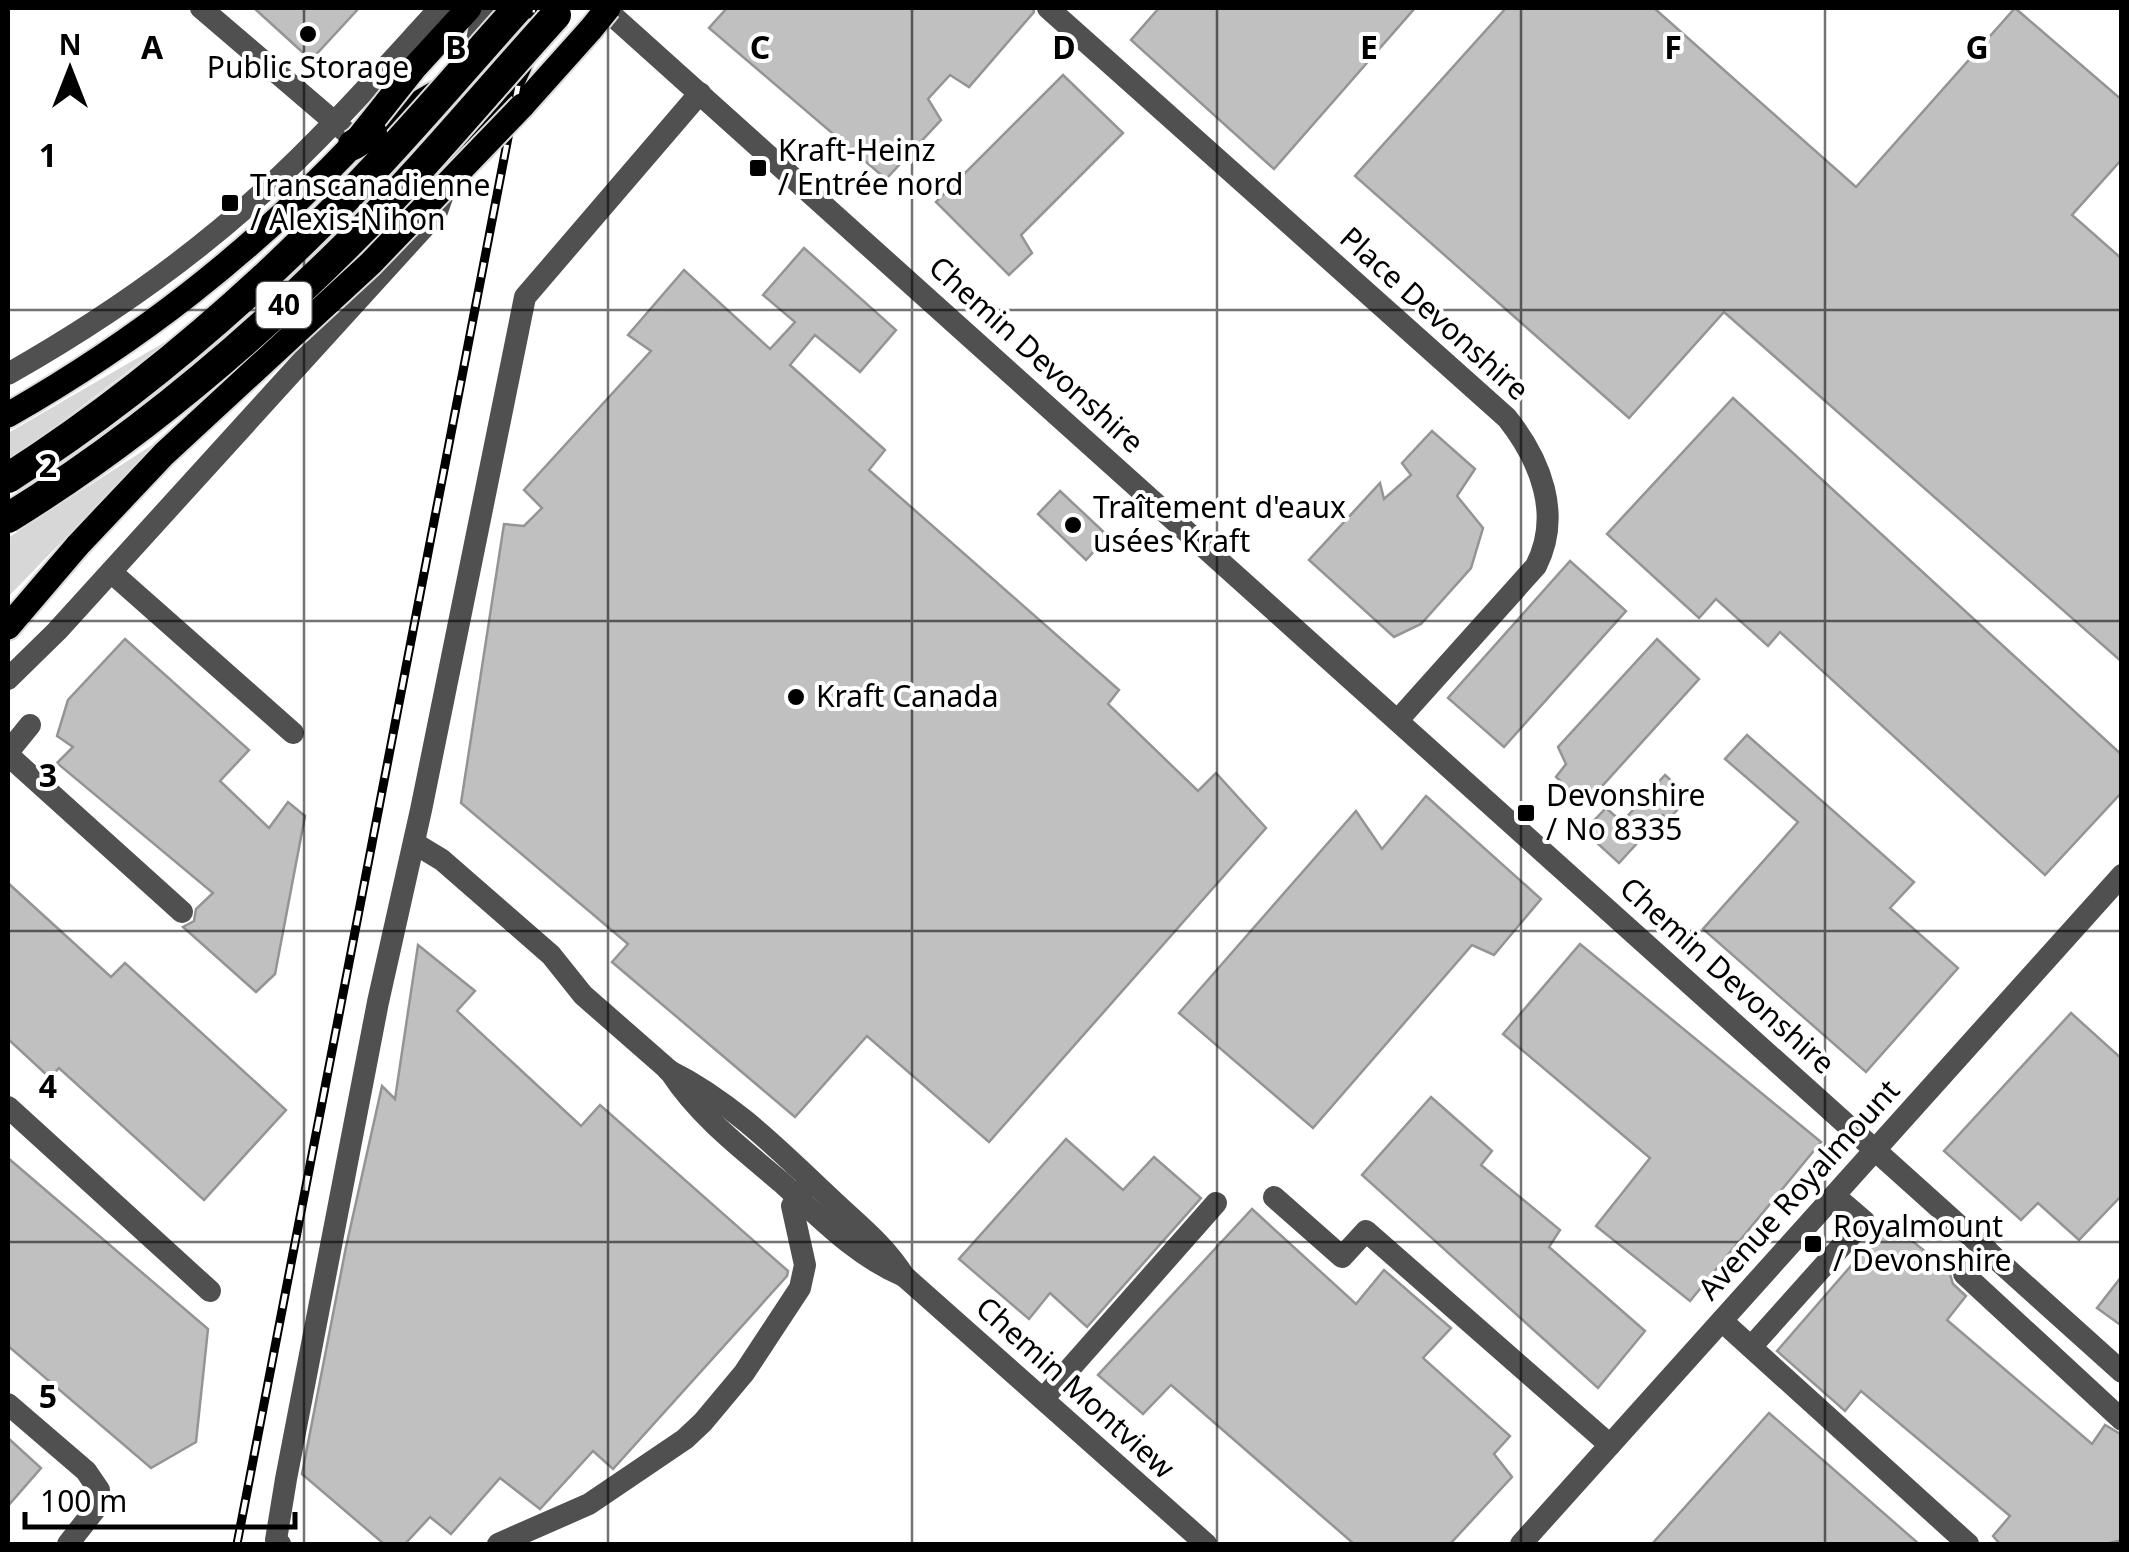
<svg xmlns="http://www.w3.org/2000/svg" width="2129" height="1552" viewBox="0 0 2129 1552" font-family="'Noto Sans',sans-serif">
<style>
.green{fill:#d7d7d7}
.building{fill:#c0c0c0;stroke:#949494;stroke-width:2.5}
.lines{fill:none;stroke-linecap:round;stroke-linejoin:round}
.major-casing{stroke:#dbdbdb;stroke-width:29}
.highway-casing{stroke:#dbdbdb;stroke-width:34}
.minor{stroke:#505050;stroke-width:22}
.major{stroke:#000;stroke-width:25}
.highway{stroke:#000;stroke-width:30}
.rail-casing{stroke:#000;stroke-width:9}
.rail{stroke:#fff;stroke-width:5;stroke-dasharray:15;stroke-linecap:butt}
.major-bridge-casing{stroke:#dbdbdb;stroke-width:29;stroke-linecap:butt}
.highway-bridge-casing{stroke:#dbdbdb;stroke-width:34;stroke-linecap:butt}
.major-bridge{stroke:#000;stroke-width:25}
.highway-bridge{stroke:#000;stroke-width:30}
.grid{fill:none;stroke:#000;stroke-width:2.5;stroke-opacity:0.55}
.poi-dot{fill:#000;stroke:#fff;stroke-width:4}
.labels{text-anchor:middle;stroke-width:8;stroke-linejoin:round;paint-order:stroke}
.shield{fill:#fff;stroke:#4c4c4c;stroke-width:2.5}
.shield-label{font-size:28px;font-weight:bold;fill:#000}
.poi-label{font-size:30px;fill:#000;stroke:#fff;text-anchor:start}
.street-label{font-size:30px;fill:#000;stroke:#fff}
.grid-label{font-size:32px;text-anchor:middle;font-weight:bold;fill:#000;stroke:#fff;stroke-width:8;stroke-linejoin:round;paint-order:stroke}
</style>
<rect width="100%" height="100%" fill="#fff"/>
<g class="green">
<polygon points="172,338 40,438 8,459 8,433"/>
<polygon points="160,440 8,597 8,538"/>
</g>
<g class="building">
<polygon points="254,8 359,8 311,60"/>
<polygon points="727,8 1033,8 1034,12 969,87 950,75 928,99 941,120 886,179 709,28"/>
<polygon points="1159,8 1415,8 1274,169 1131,40"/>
<polygon points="1506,8 1654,8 1856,187 2015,8 2122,100 2122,159 2072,215 2122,259 2122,662 1724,312 1629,418 1355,176"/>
<polygon points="1063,75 1123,133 1021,235 1032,253 1009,275 936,202"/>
<polygon points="804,248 896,330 860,372 815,335 790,365 885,450 869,470 1119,690 1108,704 1198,791 1216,773 1266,828 989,1142 867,1036 795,1117 612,962 628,944 461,803 504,524 524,526 542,508 524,490 651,351 628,335 684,270 770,349 795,322 763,295"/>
<polygon points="1733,398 2122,755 2122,792 2045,875 1780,632 1768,646 1716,599 1699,618 1607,534"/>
<polygon points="1432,431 1475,469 1457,496 1483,528 1471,568 1421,624 1394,637 1309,560 1380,483 1384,499 1411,475 1402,463"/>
<polygon points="1060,491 1108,536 1086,560 1038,514"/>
<polygon points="1570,561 1626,611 1504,747 1448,698"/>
<polygon points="125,639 249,750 220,781 269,828 288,802 305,816 275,974 256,992 183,927 194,921 196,909 213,893 57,763 73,747 57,736 68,700"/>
<polygon points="1657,639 1699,679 1585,805 1556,777 1566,764 1558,747"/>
<polygon points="1747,735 1914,882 1890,908 1958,968 1866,1072 1703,929 1798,822 1725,759"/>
<polygon points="1665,775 1689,797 1668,820 1663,815 1619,863 1584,831 1606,808 1622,822"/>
<polygon points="1426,796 1541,899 1494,955 1472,945 1313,1128 1179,1013 1356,811 1382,849"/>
<polygon points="8,883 111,977 125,963 286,1110 204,1200 59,1068 50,1078 8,1039"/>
<polygon points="1580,944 1821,1142 1690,1301 1596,1226 1650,1158 1503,1034"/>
<polygon points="418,945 475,991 457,1011 581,1126 600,1105 788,1271 787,1276 613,1469 593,1451 540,1509 500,1478 451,1534 430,1517 405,1544 384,1544 302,1474 346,1247 382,1086 395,1099"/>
<polygon points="2071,1013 2122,1059 2122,1195 2079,1240 2038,1203 2021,1220 1944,1151"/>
<polygon points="1431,1097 1492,1151 1481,1165 1560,1230 1549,1247 1645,1331 1598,1388 1362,1175"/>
<polygon points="1066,1139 1123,1190 1154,1157 1201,1198 1087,1327 1050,1293 1029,1319 959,1259"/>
<polygon points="8,1158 208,1329 196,1442 151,1468 8,1346"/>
<polygon points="1252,1209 1356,1304 1384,1270 1451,1328 1423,1358 1510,1436 1494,1454 1512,1477 1450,1544 1354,1544 1171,1385 1143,1414 1098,1375"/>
<polygon points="1889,1222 1949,1271 1953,1284 1966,1296 1947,1320 2092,1444 2105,1425 2122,1435 2122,1540 2105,1544 2000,1544 1993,1536 2010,1516 1861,1391 1845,1411 1777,1351"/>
<polygon points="2122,1276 2122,1326 2097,1308"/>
<polygon points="1769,1413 1919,1544 1652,1544"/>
<polygon points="8,1438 41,1468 8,1506"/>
</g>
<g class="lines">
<defs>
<g id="major">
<polyline points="415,67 469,8"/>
<polyline points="522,106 591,29"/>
<path d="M8 415C139 340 248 255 353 145"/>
<polyline points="8,627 78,545"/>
</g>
<g id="highway">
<polyline points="372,133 436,96"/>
<polyline points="479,148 517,65"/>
</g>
</defs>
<use href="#major" class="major-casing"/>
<use href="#highway" class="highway-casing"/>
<g class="minor">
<polyline points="201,8 346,132"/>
<polyline points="604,8 2122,1372"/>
<path d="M1048 8 1507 418C1541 461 1562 515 1536 566L1398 720"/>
<path d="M8 374C98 323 184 264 261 194 325 136 382 71 440 8"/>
<polyline points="111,572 293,733"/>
<polyline points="8,679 57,631 436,214 443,194 484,8"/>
<polyline points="8,752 30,725"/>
<polyline points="8,755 182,912"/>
<polyline points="414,843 442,860 551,955 583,995 679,1079"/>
<path d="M668 1070C731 1101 779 1150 830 1198 857 1224 884 1244 904 1276L1206 1544"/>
<path d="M671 1073C700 1117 741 1148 781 1182 819 1217 856 1256 904 1276"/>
<polyline points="8,1107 210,1291"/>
<polyline points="1274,1197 1342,1257 1366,1231 1610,1445"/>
<polyline points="1988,1251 1964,1274 2122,1420"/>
<polyline points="1722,1321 1968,1544"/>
<polyline points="1751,1347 1864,1221 1835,1196"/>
<polyline points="1043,1399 1216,1203"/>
<polyline points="8,1404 86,1471 99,1490 97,1507 68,1544"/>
<polyline points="280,1544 276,1540 286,1479 378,1002 421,810 525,297 700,93"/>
<polyline points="498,1544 589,1504 685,1439 703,1422 744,1373 800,1288 805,1265 792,1206 810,1180"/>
<polyline points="1521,1544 2122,875"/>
</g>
<use href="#major" class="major"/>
<use href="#highway" class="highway"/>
<defs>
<polyline id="rail" points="237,1544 533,8"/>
</defs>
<use href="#rail" class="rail-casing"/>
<use href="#rail" class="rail"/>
<defs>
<g id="major-bridge">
<polyline points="591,29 608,8"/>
<polyline points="353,145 415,67"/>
<polyline points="78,545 164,454 371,263 522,106"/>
</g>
<g id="highway-bridge">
<polyline points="353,145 372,133"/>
<path d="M8 478C133 398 245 302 349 195 408 135 462 70 518 8"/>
<path d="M8 518C133 441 247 345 351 241 423 169 488 90 556 15"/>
</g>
</defs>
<use href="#major-bridge" class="major-bridge-casing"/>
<use href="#highway-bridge" class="highway-bridge-casing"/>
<use href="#major-bridge" class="major-bridge"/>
<use href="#highway-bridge" class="highway-bridge"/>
</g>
<path class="grid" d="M304 8V1544M608 8V1544M912 8V1544M1217 8V1544M1521 8V1544M1825 8V1544M8 310H2122M8 621H2122M8 931H2122M8 1242H2122"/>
<g class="poi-dot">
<circle cx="308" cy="34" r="10"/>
<rect x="748" y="158" width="20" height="20" rx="5"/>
<rect x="220" y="193" width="20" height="20" rx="5"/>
<circle cx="1073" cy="525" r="10"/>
<circle cx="796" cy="697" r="10"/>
<rect x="1516" y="803" width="20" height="20" rx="5"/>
<rect x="1803" y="1234" width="20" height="20" rx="5"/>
</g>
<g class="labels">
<rect class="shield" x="256.5" y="282" width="55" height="46" rx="8"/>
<g class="shield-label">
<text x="284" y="315">40</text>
</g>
<g class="poi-label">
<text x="308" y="78" text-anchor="middle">Public Storage</text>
<text x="778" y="161">Kraft-Heinz<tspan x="778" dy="34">/ Entrée nord</tspan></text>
<text x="250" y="196">Transcanadienne<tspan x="250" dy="34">/ Alexis-Nihon</tspan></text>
<text x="1093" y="518">Traîtement d'eaux<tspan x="1093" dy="34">usées Kraft</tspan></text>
<text x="816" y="707">Kraft Canada</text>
<text x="1546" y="806">Devonshire<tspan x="1546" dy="34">/ No 8335</tspan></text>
<text x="1833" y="1237">Royalmount<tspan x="1833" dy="34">/ Devonshire</tspan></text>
</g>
<g class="street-label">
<text transform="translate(1434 314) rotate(42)" y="10">Place Devonshire</text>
<text transform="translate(1036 355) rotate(42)" y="10">Chemin Devonshire</text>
<text transform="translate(1727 976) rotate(42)" y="10">Chemin Devonshire</text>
<text transform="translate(1799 1190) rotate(-48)" y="10">Avenue Royalmount</text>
<text transform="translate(1075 1388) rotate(42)" y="10">Chemin Montview</text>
</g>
</g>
<g class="grid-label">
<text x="152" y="59">A</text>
<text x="456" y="59">B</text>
<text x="760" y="59">C</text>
<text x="1064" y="59">D</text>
<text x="1369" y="59">E</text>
<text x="1673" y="59">F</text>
<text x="1977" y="59">G</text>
<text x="48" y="167">1</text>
<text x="48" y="477">2</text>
<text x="48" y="787">3</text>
<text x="48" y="1098">4</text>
<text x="48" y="1408">5</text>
</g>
<rect width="2129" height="1552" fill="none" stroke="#000000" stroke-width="20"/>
<g transform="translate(70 70)" stroke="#ffffff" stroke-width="8" paint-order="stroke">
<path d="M0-8L18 38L0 25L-18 38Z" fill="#000000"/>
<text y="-15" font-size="28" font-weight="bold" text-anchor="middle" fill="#000000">N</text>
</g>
<path d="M25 1512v15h270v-15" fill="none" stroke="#000000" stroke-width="5"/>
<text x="40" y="1512" font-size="30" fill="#000000" stroke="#ffffff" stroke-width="8" paint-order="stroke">100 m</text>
</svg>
